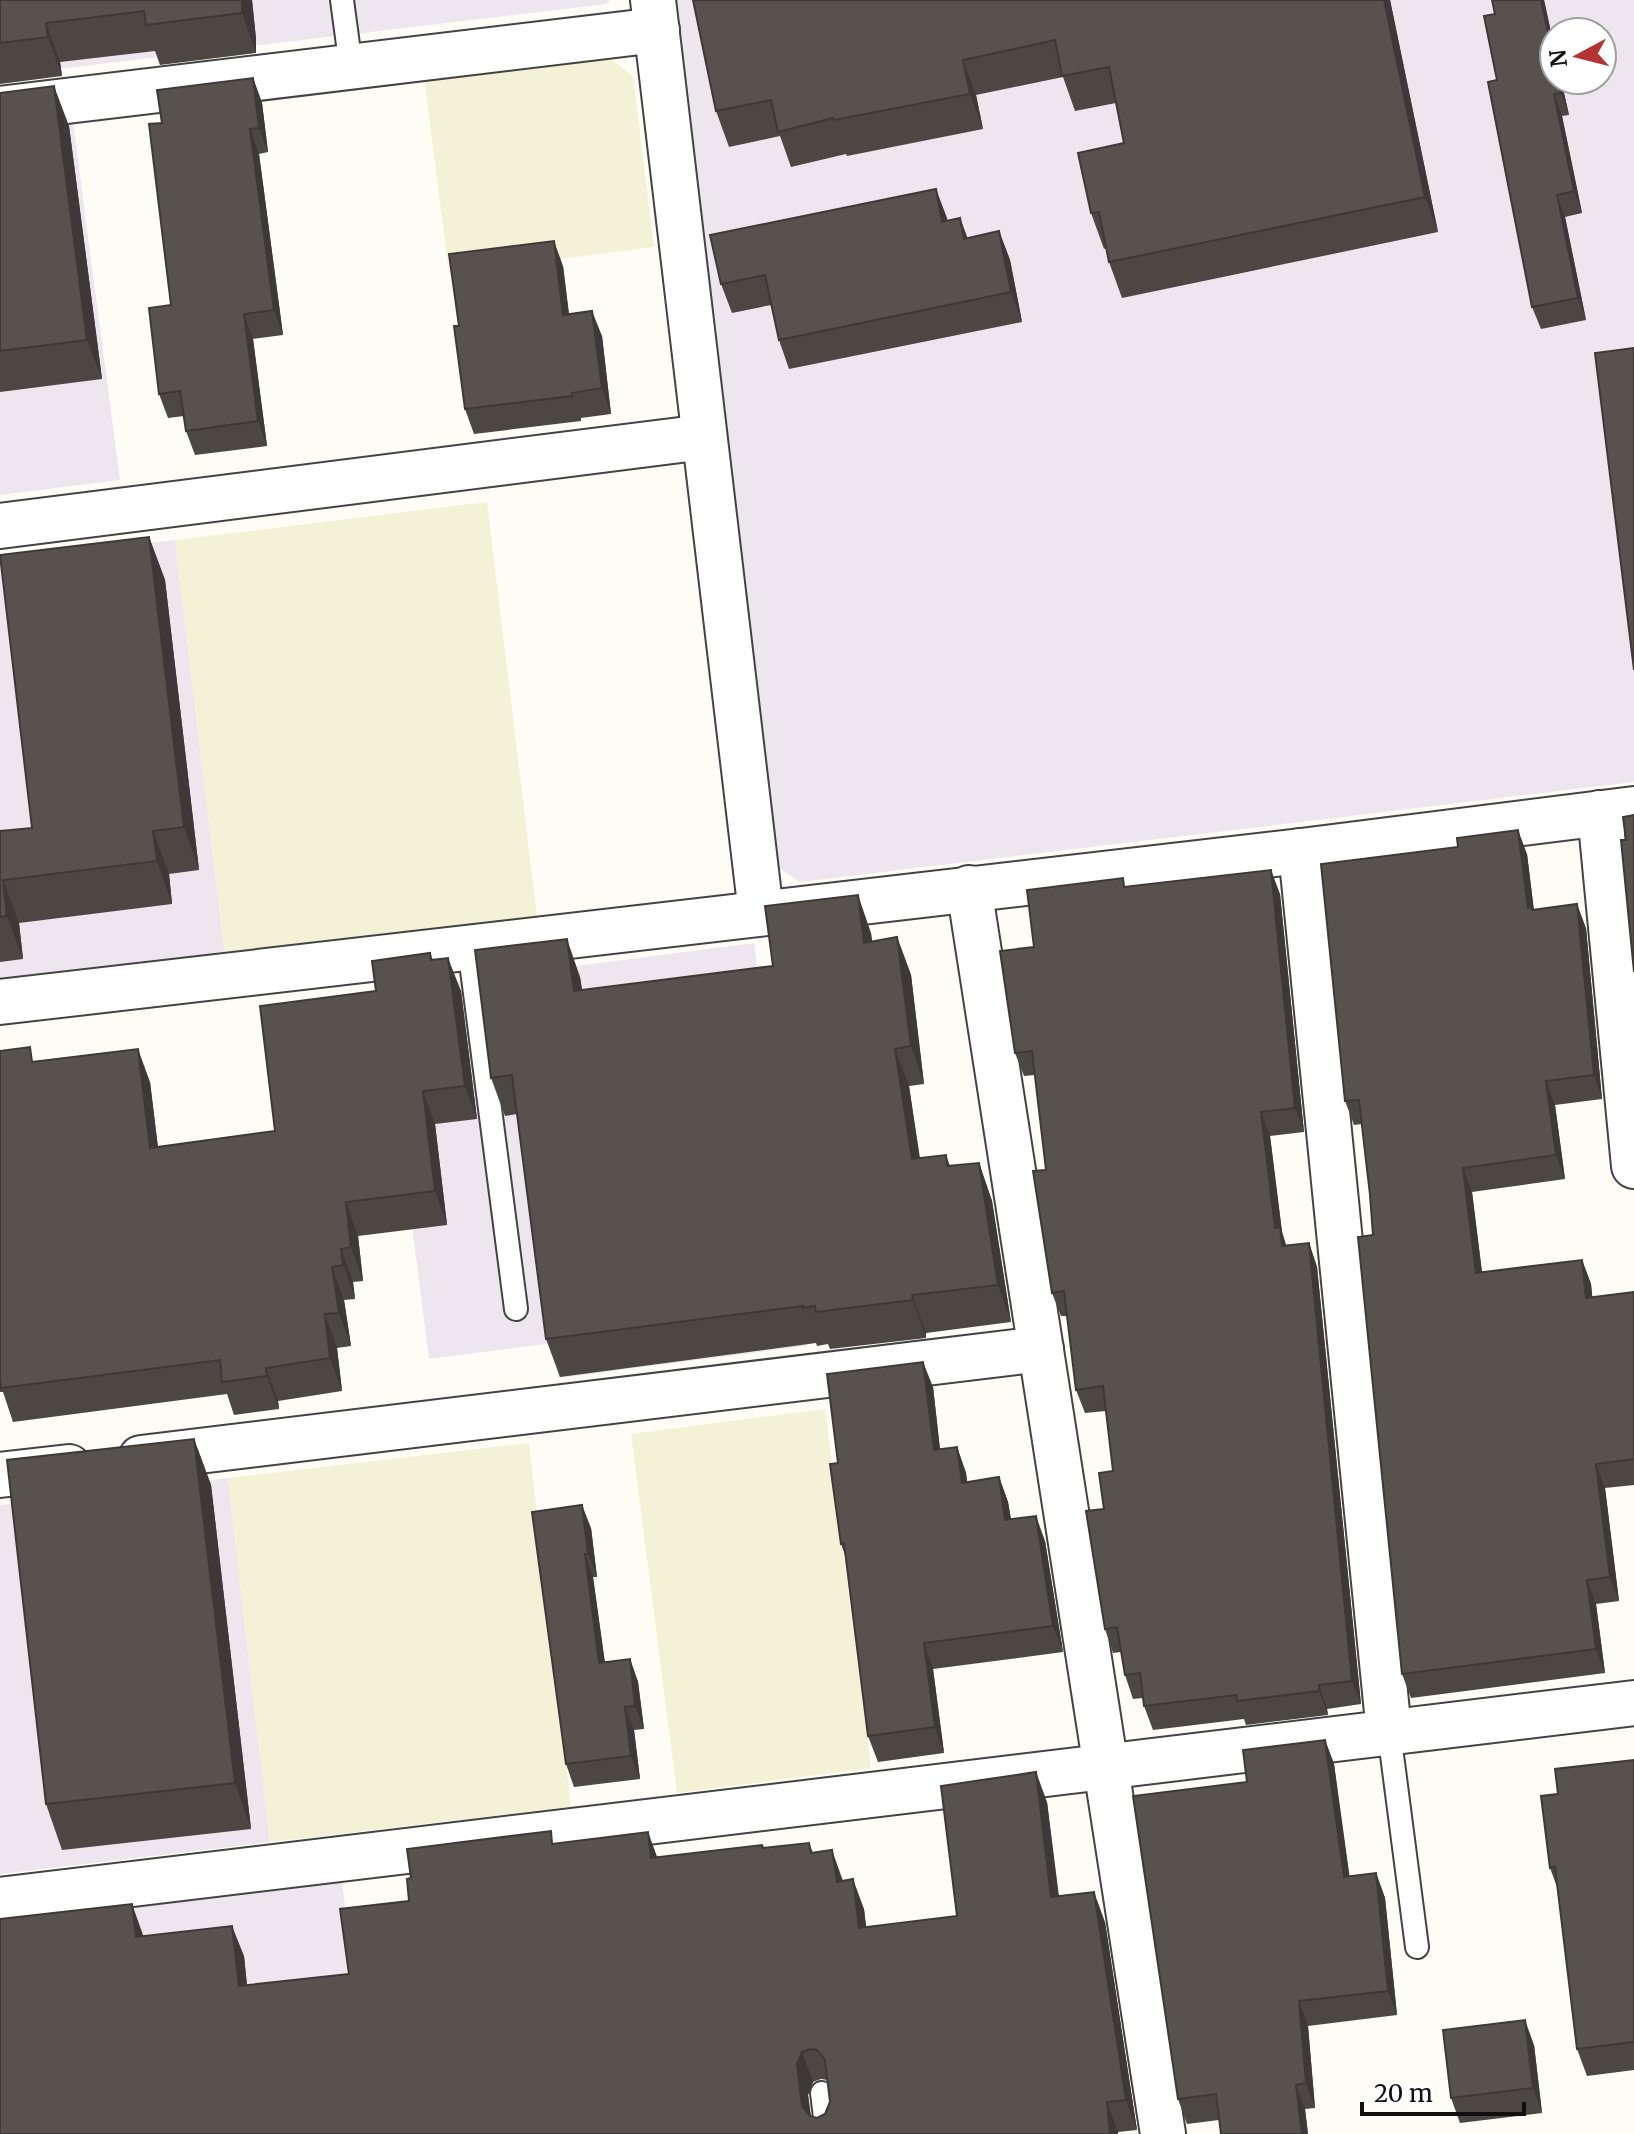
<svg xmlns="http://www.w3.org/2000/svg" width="1634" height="2134" viewBox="0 0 1634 2134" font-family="Merriweather,serif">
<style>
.industrial{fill:#ede6ee;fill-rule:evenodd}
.farmland{fill:#f3f1d6}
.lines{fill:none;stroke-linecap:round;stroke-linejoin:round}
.service-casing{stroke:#434343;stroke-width:26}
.minor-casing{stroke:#434343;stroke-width:48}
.service{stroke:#fff;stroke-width:22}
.minor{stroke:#fff;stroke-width:44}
.wall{fill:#4c4743;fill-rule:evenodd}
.shaded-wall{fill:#3e3937}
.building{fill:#58524e;stroke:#3e3937;stroke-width:2;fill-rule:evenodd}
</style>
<rect width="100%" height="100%" fill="#fefdf5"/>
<g class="industrial">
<polygon points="0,0 610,0 606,4 0,76"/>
<path d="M673 0H1634V782L800 882 773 864ZM1554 32H1602V80H1554Z"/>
<polygon points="72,114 120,480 0,495 0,123"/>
<polygon points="175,540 225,955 0,978 0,560"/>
<polygon points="754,943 807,1346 559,1378 553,1343 429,1359 382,991"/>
<polygon points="228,1478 270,1842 0,1874 0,1505"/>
<polygon points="342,1882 373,2134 0,1921"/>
</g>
<g class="farmland">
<polygon points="602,53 633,76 654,247 449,273 424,76"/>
<polygon points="487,502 537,917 225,955 175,540"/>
<polygon points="825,1409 871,1768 677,1793 631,1434"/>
<polygon points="529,1443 571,1807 270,1842 228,1478"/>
</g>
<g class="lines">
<defs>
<g id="service">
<polyline points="342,0 351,67"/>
<polyline points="469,947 516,1309"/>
<polyline points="1389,1732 1417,1947"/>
<polyline points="822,2093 827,2134"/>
</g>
<g id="minor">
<polyline points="653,0 761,913"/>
<polyline points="0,109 657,30"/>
<polyline points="0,526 704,437"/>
<polyline points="1600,813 1634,1166"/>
<polyline points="1301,851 1389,1732"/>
<polyline points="969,888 1163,2134"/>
<polyline points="0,1002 1301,851 1634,809"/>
<polyline points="141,1458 1041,1349"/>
<polyline points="0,1475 69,1467"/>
<polyline points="0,1900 1634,1703"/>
</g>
</defs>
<use href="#service" class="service-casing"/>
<use href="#minor" class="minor-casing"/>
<use href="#service" class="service"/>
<use href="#minor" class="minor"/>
</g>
<g class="wall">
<polygon points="0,0 252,0 256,39 256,53 160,65 155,51 60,62 62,76 0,84"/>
<polygon points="693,0 1390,0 1438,232 1122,298 1109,262 1106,248 1104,249 1091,213 1124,143 1116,103 1075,111 1063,77 976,95 983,129 847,156 846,154 791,167 780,136 729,147 716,111"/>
<polygon points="1544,0 1554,46 1554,80 1561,80 1569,115 1562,116 1582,213 1565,217 1586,320 1541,329 1532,307 1497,80 1495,14"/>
<polygon points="253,78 262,103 268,152 259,154 283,335 253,339 267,446 195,455 186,431 184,416 168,418 159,394 171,305 162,123"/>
<polygon points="0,93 69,126 102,379 0,392"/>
<polygon points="960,218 967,238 999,231 1010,260 1022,322 789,369 779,340 771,305 732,313 721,284"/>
<polygon points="563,266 569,314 602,336 611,414 581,418 581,421 474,434 465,409 459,326"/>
<polygon points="149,537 165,580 199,870 169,874 172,904 19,923 23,959 0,962 0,831 32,828"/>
<polygon points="1458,847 1527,854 1534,910 1586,928 1602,1099 1555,1105 1565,1179 1472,1192 1482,1272 1582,1260 1591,1284 1592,1297 1634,1292 1634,1485 1605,1488 1619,1601 1596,1604 1605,1673 1411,1698 1402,1674 1370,1195 1362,1124 1354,1125 1345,1101"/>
<polygon points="1126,887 1280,894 1304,1132 1270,1136 1282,1232 1286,1246 1309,1243 1317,1267 1361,1704 1327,1709 1328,1715 1246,1725 1244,1719 1153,1730 1144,1706 1143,1698 1133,1699 1125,1675 1121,1652 1113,1653 1105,1629 1104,1509 1113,1471 1106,1411 1085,1413 1076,1390 1067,1316 1061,1316 1052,1293 1046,1170 1035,1075 1024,1076 1015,1053 1034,947"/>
<polygon points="871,933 872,942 897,937 911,975 924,1084 909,1086 920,1158 946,1155 950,1166 979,1163 992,1201 1011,1322 926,1333 926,1338 830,1349 828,1344 817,1346 816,1343 560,1377 546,1339 517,1114 505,1116 491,1078 580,977 582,990 773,966"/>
<polygon points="430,953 433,960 461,991 477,1119 435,1124 447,1225 358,1236 363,1281 353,1282 355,1299 344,1300 351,1346 337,1348 342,1391 278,1401 279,1409 234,1415 227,1394 13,1422 3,1392 0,1392 0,1051 35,1062 150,1082 158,1147 275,1131 376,991"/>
<polygon points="933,1387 940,1450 957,1447 966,1473 967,1482 999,1477 1008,1502 1011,1519 1045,1541 1063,1652 933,1669 944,1753 878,1762 868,1736 845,1555 841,1544 838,1463"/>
<polygon points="194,1439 211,1485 251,1829 62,1850 46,1804"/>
<polygon points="532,1512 591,1528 597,1577 593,1577 605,1663 630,1659 638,1682 644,1729 634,1730 640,1779 574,1787 566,1764"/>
<polygon points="1325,1740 1334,1764 1349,1876 1376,1873 1385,1898 1397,2015 1308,2026 1315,2108 1305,2109 1308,2134 1221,2134 1219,2120 1187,2124 1178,2099 1247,1782"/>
<polygon points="1634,1760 1634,2070 1587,2076 1577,2049 1557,1887 1550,1868 1558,1794"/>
<path d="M1047 1802 1059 1896 1105 1922 1137 2130 1118 2132 0 2134 143 1936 244 1956 247 1985 349 1974 409 1901 555 1843 657 1858 762 1845 764 1848 809 1843 813 1853 843 1881 864 1909 866 1927 957 1916ZM821 2079 827 2080 830 2102 825 2114 817 2118 811 2116 808 2095 813 2082Z"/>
<polygon points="1534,2045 1542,2113 1460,2123 1451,2098"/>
</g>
<g class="shaded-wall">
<polygon points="242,0 252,0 256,39 256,53 242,13"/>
<polygon points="1384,0 1390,0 1438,232 1425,197"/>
<polygon points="1541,0 1544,0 1554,46 1554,61"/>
<polygon points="46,23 60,62 62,76 48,37"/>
<polygon points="963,60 976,95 983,129 970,94"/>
<polygon points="253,78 262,103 268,152 259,128"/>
<polygon points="1558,80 1561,80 1569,115 1561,93"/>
<polygon points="54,86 69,126 102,379 87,340"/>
<polygon points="1554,94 1562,116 1582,213 1574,191"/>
<polygon points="250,129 259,154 283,335 274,310"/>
<polygon points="936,189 947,218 953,251 942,222"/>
<polygon points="1557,195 1565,217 1586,320 1578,298"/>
<polygon points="960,218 971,247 964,239"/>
<polygon points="999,231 1010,260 1022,322 1011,292"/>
<polygon points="554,241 563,266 572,340 563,315"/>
<polygon points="592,311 602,336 611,414 602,388"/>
<polygon points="244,314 253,339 267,446 258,421"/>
<polygon points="149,537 165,580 199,870 184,827"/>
<polygon points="1518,830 1527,854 1534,912 1528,908"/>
<polygon points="153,831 169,874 172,904 157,861"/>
<polygon points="1271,870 1280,894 1304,1132 1295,1108"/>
<polygon points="3,880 19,923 23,959 7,916"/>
<polygon points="858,895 871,933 877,981 864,943"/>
<polygon points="1577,904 1586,928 1602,1099 1594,1075"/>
<polygon points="897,937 911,975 924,1084 911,1046"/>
<polygon points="567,939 580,977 588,1029 574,991"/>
<polygon points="448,958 461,991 477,1119 465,1086"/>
<polygon points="138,1049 150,1082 162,1182 150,1148"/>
<polygon points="895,1049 909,1086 925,1197 912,1159"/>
<polygon points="1546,1081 1555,1105 1565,1179 1556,1155"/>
<polygon points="423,1091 435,1124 447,1225 435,1191"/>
<polygon points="1261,1112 1270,1136 1282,1232 1288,1251 1291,1270 1275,1228"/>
<polygon points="979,1163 992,1201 1011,1322 998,1285"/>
<polygon points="1463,1168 1472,1192 1485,1297 1476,1273"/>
<polygon points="346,1202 358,1236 363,1281 351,1247"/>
<polygon points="1309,1243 1317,1267 1361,1704 1352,1681"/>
<polygon points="341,1249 353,1282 355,1299 343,1265"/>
<polygon points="1582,1260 1591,1284 1595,1322 1586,1298"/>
<polygon points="332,1267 344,1300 351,1346 339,1313"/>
<polygon points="912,1295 926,1333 926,1338 913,1300"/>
<polygon points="325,1314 337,1348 342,1391 330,1358"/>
<polygon points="923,1362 933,1387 943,1476 934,1450"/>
<polygon points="266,1368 278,1401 279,1409 267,1376"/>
<polygon points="194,1439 211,1485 251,1829 235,1783"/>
<polygon points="957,1447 966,1473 971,1508 962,1483"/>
<polygon points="1596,1464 1605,1488 1619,1601 1610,1577"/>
<polygon points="999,1477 1008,1502 1015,1545 1005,1520"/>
<polygon points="582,1505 591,1528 597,1577 588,1554"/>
<polygon points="1036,1516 1045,1541 1063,1652 1053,1626"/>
<polygon points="585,1554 593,1577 608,1686 599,1663"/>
<polygon points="1587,1580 1596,1604 1605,1673 1596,1649"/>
<polygon points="924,1643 933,1669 944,1753 935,1727"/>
<polygon points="630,1659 638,1682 644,1729 635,1706"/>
<polygon points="1319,1685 1327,1709 1328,1715 1319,1691"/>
<polygon points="625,1707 634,1730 640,1779 631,1756"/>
<polygon points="1325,1740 1334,1764 1353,1901 1344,1877"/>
<polygon points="1036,1772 1047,1802 1062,1928 1051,1897"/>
<polygon points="648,1832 659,1862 651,1858"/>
<polygon points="832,1850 843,1881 837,1882"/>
<polygon points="1376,1873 1385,1898 1397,2015 1388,1991"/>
<polygon points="853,1879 864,1909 870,1959 859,1928"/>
<polygon points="1094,1892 1105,1922 1137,2130 1126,2100"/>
<polygon points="132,1904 143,1935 147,1967 136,1937"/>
<polygon points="232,1926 244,1956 250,2017 239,1986"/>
<polygon points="1299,2001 1308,2026 1315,2108 1306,2083"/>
<polygon points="1525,2020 1534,2045 1542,2113 1533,2088"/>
<polygon points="802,2052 813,2082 808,2095 813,2134 802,2106 797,2064"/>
<polygon points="1296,2085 1305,2109 1308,2134 1302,2134"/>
<polygon points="1107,2102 1118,2132 1118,2134 1110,2134"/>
</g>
<g class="building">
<polygon points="0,0 242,0 242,13 146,25 144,11 46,23 48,37 0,43"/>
<polygon points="693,0 1384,0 1425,197 1109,262 1099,212 1091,213 1078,153 1124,143 1109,67 1062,76 1055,40 963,60 970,94 834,120 833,118 778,132 771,100 716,111"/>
<polygon points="1492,0 1541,0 1554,61 1554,80 1558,80 1561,93 1554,94 1574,191 1557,195 1578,298 1532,307 1488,82 1497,80 1484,16 1495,14"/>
<polygon points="253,78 259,128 250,129 274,310 244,314 258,421 186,431 180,391 159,394 149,308 171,305 149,124 162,123 157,90"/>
<polygon points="54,86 87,340 0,351 0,93"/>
<polygon points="936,189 942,222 960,218 964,239 999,231 1011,292 779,340 765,275 721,284 710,235"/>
<polygon points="554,241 563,315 592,311 602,388 572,393 572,396 465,409 454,326 459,326 449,254"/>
<polygon points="1634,348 1634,670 1595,353"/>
<polygon points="149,537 184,827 153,831 157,861 3,880 7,916 0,917 0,831 32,828 0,555"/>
<polygon points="1634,815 1634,972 1621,840 1626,840 1623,817"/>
<polygon points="1518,830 1528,908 1532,907 1532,910 1577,904 1594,1075 1546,1081 1556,1155 1463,1168 1476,1273 1582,1260 1586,1298 1634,1292 1634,1459 1596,1464 1610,1577 1587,1580 1596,1649 1402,1674 1358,1237 1373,1235 1370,1195 1359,1100 1345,1101 1321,864 1458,847 1457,838"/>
<polygon points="1271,870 1295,1108 1261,1112 1275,1228 1280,1227 1282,1246 1309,1243 1352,1681 1319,1685 1319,1691 1237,1701 1236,1695 1144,1706 1140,1673 1125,1675 1117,1627 1105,1629 1086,1511 1104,1509 1099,1473 1113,1471 1103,1386 1076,1390 1064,1291 1052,1293 1033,1171 1046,1170 1032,1051 1015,1053 1000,951 1034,947 1027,890 1123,878 1124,887"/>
<polygon points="858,895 864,943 897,937 911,1046 895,1049 912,1159 946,1155 947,1166 979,1163 998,1285 912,1295 913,1300 816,1312 815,1306 803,1308 803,1306 546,1339 512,1075 491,1078 475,950 567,939 574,991 773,966 765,906"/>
<polygon points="430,953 431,960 448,958 465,1086 423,1091 435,1191 346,1202 351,1247 341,1249 343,1265 332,1267 339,1313 325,1314 330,1358 266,1368 267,1376 222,1382 220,1360 1,1388 0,1378 0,1051 30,1047 32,1062 138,1049 150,1148 275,1131 260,1006 376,991 372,961"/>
<polygon points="923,1362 934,1450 957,1447 962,1483 999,1477 1005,1520 1036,1516 1053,1626 924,1643 935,1727 868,1736 844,1543 841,1544 830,1464 838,1463 827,1374"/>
<polygon points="194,1439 235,1783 46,1804 7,1460"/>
<polygon points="582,1505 588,1554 585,1554 599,1663 630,1659 635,1706 625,1707 631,1756 566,1764 532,1512"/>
<polygon points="1325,1740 1344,1877 1376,1873 1388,1991 1299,2001 1306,2083 1296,2085 1302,2134 1221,2134 1216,2094 1178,2099 1133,1796 1247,1782 1243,1750"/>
<polygon points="1634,1760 1634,2042 1577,2049 1555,1867 1550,1868 1541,1796 1558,1794 1555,1769"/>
<path d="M1036 1772 1051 1897 1094 1892 1126 2100 1107 2102 1110 2134H0V1919L132 1904 136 1937 232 1926 239 1986 349 1974 340 1909 409 1901 407 1879 411 1878 407 1849 551 1831 552 1844 648 1832 651 1858 762 1845 763 1848 809 1843 811 1853 832 1850 837 1882 853 1879 859 1928 957 1916 941 1786ZM810 2049 817 2050 825 2060 830 2102 825 2114 817 2118 810 2116 802 2106 797 2064 802 2052Z"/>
<polygon points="1525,2020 1533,2088 1451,2098 1443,2030"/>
</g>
<g transform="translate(1578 56) rotate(263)"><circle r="38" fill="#ffffff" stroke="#9f9f9f" stroke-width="2"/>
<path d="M0-6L14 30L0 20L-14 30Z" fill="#b43434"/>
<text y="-12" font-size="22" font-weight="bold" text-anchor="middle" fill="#101010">N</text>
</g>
<path d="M1362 2102v12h162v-12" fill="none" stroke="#101010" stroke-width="4"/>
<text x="1374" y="2102" font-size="24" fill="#101010" stroke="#ffffff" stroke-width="6" paint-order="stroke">20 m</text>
</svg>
